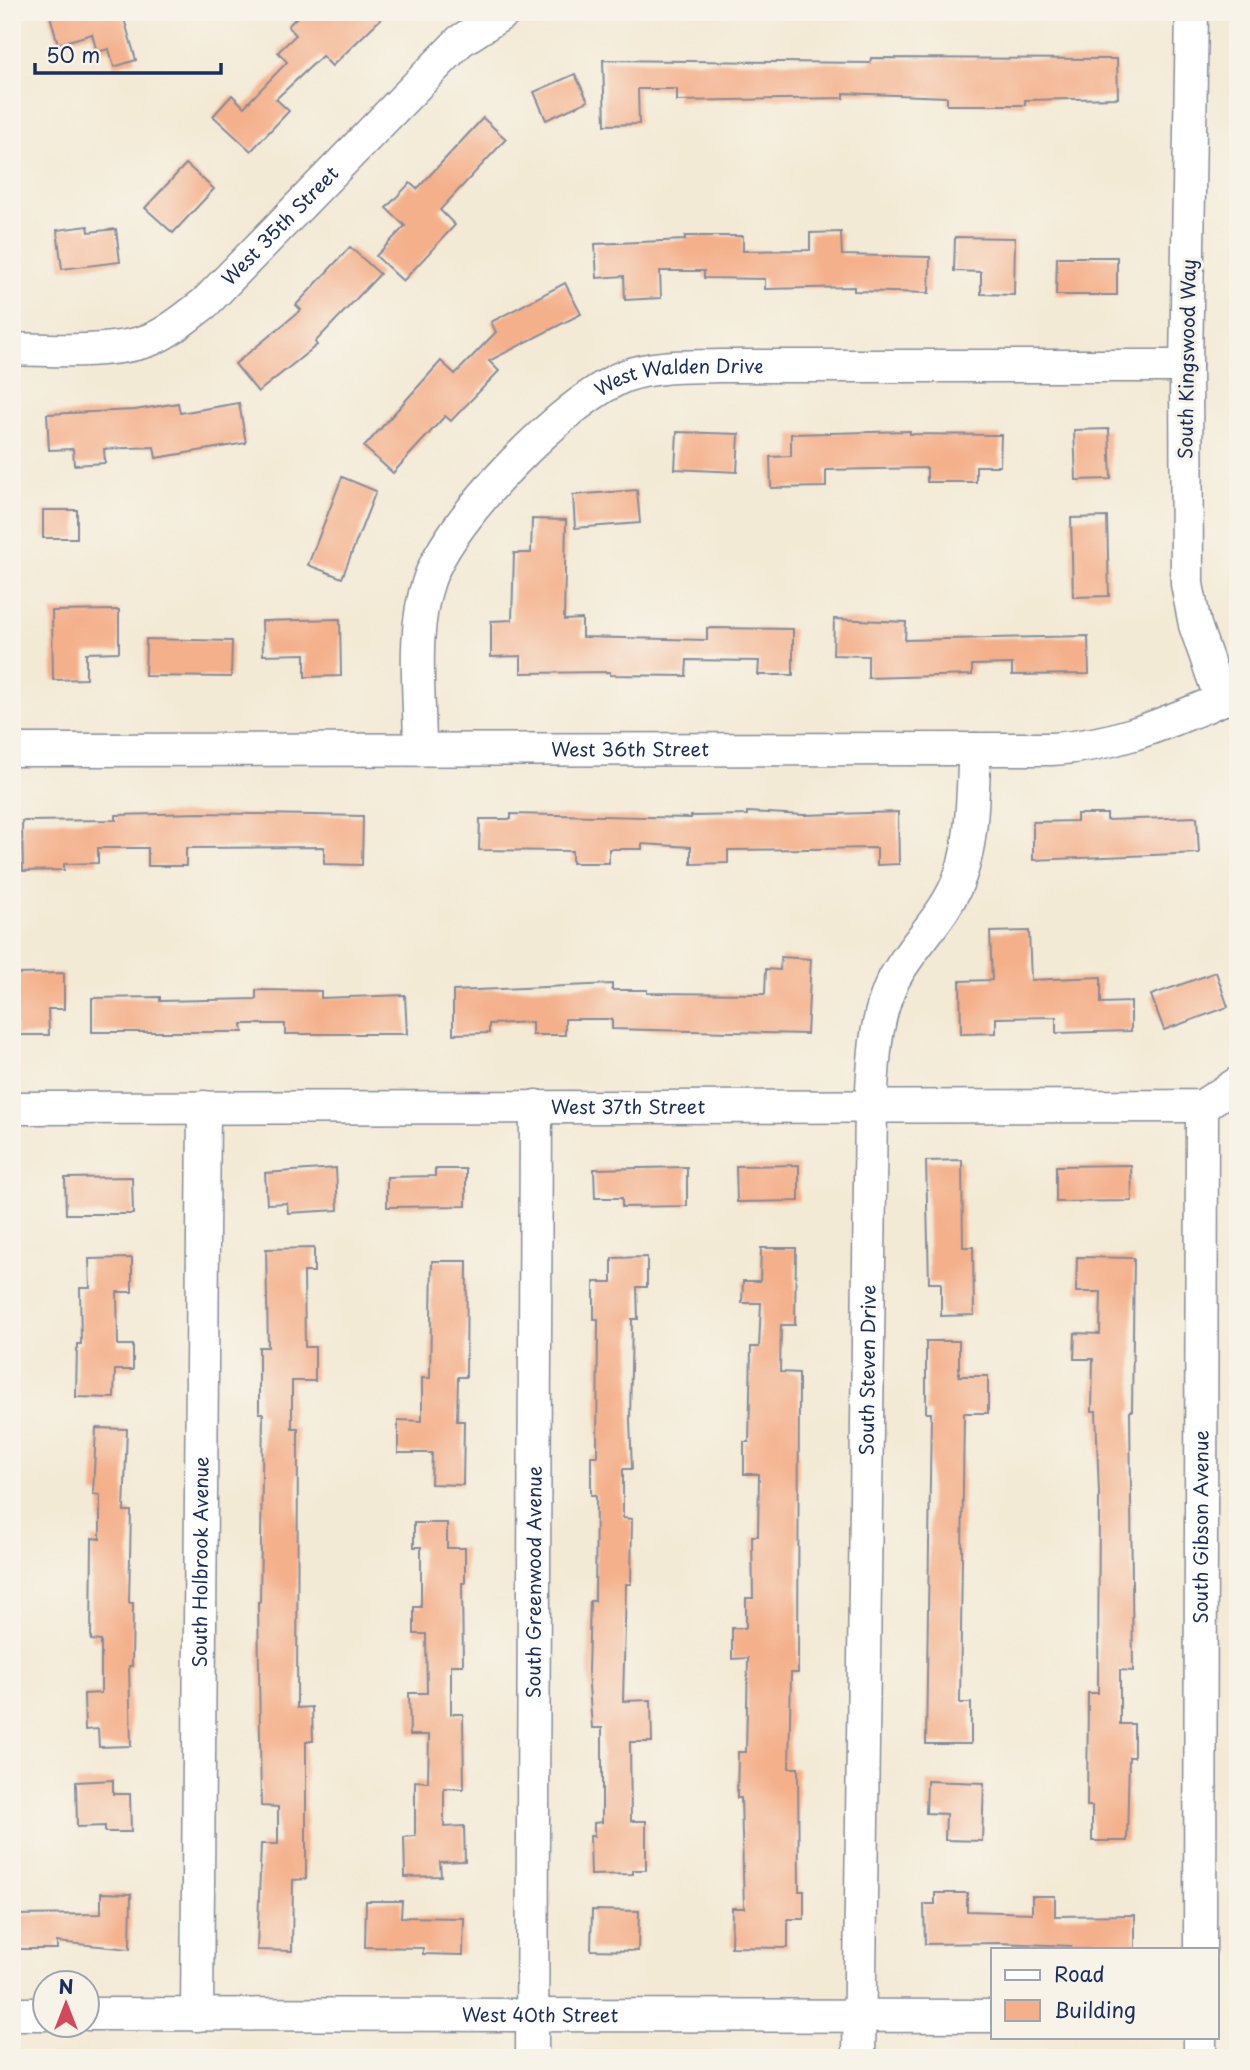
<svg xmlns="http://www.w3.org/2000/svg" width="1250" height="2070" viewBox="0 0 1250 2070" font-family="'Playpen Sans',sans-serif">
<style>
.building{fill:#f4b08b}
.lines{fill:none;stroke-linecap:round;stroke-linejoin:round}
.minor-casing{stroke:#878c9a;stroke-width:35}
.minor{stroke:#fff;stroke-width:32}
.labels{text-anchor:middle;stroke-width:6;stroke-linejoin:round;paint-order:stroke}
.street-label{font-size:19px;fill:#1b2f5e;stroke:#f7f3e8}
</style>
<rect width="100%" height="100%" fill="#f7f3e8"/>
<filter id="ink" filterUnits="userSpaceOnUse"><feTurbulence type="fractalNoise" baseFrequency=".0143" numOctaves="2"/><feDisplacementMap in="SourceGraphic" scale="14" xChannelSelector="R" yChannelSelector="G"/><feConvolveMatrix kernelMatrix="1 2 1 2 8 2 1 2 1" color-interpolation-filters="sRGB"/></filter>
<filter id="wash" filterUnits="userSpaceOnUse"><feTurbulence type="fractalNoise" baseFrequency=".00686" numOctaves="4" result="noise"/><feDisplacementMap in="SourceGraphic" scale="28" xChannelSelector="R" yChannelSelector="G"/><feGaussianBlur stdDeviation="1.57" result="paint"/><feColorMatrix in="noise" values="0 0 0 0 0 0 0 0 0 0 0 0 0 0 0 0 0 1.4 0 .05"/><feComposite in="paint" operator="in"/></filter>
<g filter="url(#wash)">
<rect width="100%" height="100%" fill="#f3ead5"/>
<g id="blocks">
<g class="building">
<polygon points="49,12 122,12 136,60 114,67 109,49 97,52 92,34 58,44"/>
<polygon points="302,12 388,12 332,66 322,56 276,99 289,111 251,151 213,116 232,95 244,107 287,62 278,52 296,35 288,26"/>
<polygon points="871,58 1117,59 1118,98 1025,100 1025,105 947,105 947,97 844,93 844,98 677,101 677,89 638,89 639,124 605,125 603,60 870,63"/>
<polygon points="575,74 588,101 546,120 534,92"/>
<polygon points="483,118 506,139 440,210 455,225 403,281 376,256 405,226 386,208 410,183 417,189"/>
<polygon points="186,164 214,189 173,233 145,208"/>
<polygon points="88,226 89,232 116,229 120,262 62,269 57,230"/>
<polygon points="841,232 842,255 930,257 929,293 854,291 854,287 765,289 765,279 704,278 704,271 660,271 661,298 625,300 624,276 597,278 595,244 685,240 685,236 743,236 743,251 810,250 810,233"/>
<polygon points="955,237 1015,238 1014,295 981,294 981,272 954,271"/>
<polygon points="350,247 380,274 315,342 317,345 258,392 235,364 301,310 296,305"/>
<polygon points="1057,257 1117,257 1117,295 1056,295"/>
<polygon points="565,283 581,314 489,361 499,371 451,421 445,416 393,473 364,447 441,361 455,374 496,332 491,322"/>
<polygon points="178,403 180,413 239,403 246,443 156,458 154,447 104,449 105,463 74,465 73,449 49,450 47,414 135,410"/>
<polygon points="1109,429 1111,479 1076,480 1074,430"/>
<polygon points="910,431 910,434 1001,435 1000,466 976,466 976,482 927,482 927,468 826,470 826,487 771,488 770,457 791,456 791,434"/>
<polygon points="677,432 739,434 737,472 675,469"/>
<polygon points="342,477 376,491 342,578 308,565"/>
<polygon points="637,490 640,523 575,528 573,495"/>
<rect x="43" y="510" width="34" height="28"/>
<polygon points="1107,517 1109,596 1073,597 1071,518"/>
<polygon points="532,519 566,520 564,620 582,619 582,637 707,640 707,628 793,629 793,675 758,675 759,661 687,660 686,676 610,675 610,672 521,673 521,656 491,657 491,621 512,620 514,553 531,553"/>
<polygon points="119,610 119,652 86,653 86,679 53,680 52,611"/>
<polygon points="340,619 341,676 305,677 305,654 263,655 262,621"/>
<polygon points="834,619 906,622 905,640 1088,636 1089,674 1012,675 1012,664 972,665 972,675 868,678 868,656 833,655"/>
<polygon points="146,639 232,641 231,677 145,676"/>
<polygon points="747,812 804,815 898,812 899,864 877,865 877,848 728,850 728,863 691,864 691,847 642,844 642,849 609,849 609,863 572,863 572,851 479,850 480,819 511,819 511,814 691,818 691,816 747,815"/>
<polygon points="201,813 363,816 362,865 324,864 324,847 186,848 186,866 148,866 148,848 98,848 98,863 64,864 64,870 23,871 22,821 116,820 116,815"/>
<polygon points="1077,814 1107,814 1107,820 1197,817 1199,853 1033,860 1033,822 1077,821"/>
<polygon points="1029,931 1031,980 1101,977 1101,1003 1131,1002 1131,1031 1056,1033 1056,1017 996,1018 996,1033 961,1034 960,981 992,980 990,932"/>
<polygon points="781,957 811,959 807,1034 612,1029 612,1019 565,1019 565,1035 532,1035 532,1022 489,1024 489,1033 453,1034 453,991 612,984 612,990 647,990 647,993 765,994 766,969 780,970"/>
<polygon points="1216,972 1228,1007 1164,1030 1151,995"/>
<polygon points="64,973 64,1009 48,1009 49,1035 16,1035 16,974"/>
<polygon points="256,990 321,991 321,998 405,995 407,1034 285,1034 285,1024 242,1024 243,1032 92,1032 92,998 160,997 160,1001 256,999"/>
<polygon points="962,1160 963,1247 973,1247 974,1315 941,1316 941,1283 929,1283 926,1161"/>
<polygon points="799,1165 799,1201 737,1202 736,1166"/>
<polygon points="1131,1165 1132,1201 1056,1202 1056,1166"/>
<polygon points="687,1167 687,1206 622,1207 622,1198 595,1198 594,1169"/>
<polygon points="336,1168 338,1210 288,1213 287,1203 267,1204 265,1173"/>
<polygon points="435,1169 466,1169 466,1206 387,1207 387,1177 435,1176"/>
<polygon points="132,1177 133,1214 66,1214 65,1178"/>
<polygon points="314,1248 314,1272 304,1272 305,1347 315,1347 315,1381 292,1381 292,1428 298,1428 297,1708 312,1707 313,1741 306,1741 306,1879 293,1880 292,1951 257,1950 261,1844 278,1844 278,1807 261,1806 258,1602 260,1602 263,1413 259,1413 259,1347 268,1347 266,1249"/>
<polygon points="761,1248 796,1248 795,1325 781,1325 780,1372 799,1373 798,1673 791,1673 789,1768 798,1768 799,1891 804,1891 804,1919 788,1919 788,1948 731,1947 732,1908 744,1908 741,1798 737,1798 738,1752 746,1752 748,1658 732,1659 732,1628 746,1628 746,1598 753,1598 752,1536 758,1536 759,1474 744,1474 744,1442 749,1442 751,1347 759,1347 761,1303 742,1303 743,1281 760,1281"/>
<polygon points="647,1257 647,1287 637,1287 638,1319 632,1319 630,1421 632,1469 623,1469 623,1518 632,1519 631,1584 626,1584 623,1701 651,1700 652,1742 630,1742 631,1821 646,1821 646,1870 633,1870 633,1874 591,1875 590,1836 594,1836 594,1823 602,1822 602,1728 592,1728 588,1671 590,1601 595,1601 596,1495 591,1495 591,1456 597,1456 598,1319 594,1319 594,1282 612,1282 612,1258"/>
<polygon points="1077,1257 1134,1258 1132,1411 1130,1411 1133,1671 1120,1670 1120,1724 1134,1724 1134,1757 1129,1757 1127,1841 1092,1841 1092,1806 1087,1806 1088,1693 1098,1693 1099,1493 1096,1411 1092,1411 1093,1359 1074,1359 1075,1333 1100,1334 1101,1292 1076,1292"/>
<polygon points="132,1258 132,1292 117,1292 118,1345 133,1345 133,1370 115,1370 114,1398 76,1397 77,1344 81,1344 80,1288 90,1288 89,1259"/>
<polygon points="432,1261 467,1261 466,1377 458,1377 457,1421 464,1421 463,1485 431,1484 432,1453 398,1453 398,1420 422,1421 422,1378 430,1378"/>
<polygon points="926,1341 959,1341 959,1376 988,1376 988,1413 964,1413 960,1703 971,1703 971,1744 926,1744 931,1413 926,1413"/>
<polygon points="96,1428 127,1429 124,1511 131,1511 129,1603 133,1603 132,1666 129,1666 131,1746 99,1747 98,1729 85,1730 84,1694 101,1693 101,1641 91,1640 92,1538 100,1539 100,1495 93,1494"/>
<polygon points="414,1523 447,1523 447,1548 465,1548 465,1583 462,1583 463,1665 451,1665 451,1714 463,1714 464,1789 444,1788 444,1827 464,1826 465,1861 440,1862 441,1876 405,1877 404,1837 415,1836 415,1781 428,1782 429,1735 410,1735 409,1693 427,1693 426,1634 414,1634 414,1607 421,1607 421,1547 414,1547"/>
<polygon points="113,1780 113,1794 130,1794 131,1832 105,1832 105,1826 77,1827 76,1782"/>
<polygon points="927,1781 984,1783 982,1841 945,1840 946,1814 926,1813"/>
<polygon points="101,1893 131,1894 130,1949 57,1942 57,1949 12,1949 12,1915 101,1914"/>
<polygon points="935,1893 967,1893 967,1911 1032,1913 1032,1896 1055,1896 1055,1916 1135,1915 1135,1949 1072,1949 1071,1946 999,1943 925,1944 924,1904 935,1904"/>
<polygon points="366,1901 402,1901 401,1917 464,1918 463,1955 423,1954 423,1948 365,1947"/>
<polygon points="592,1910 639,1911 638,1951 591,1950"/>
</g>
</g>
</g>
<g filter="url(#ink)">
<use href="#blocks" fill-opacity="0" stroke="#878c9a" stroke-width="2"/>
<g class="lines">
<defs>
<g id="minor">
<polyline points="1192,12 1186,366 1187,584 1195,625 1221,700"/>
<path id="s1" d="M12 349C51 350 115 354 152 339 171 331 189 315 205 303L460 41 505 12"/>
<path id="s2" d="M420 749C420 695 411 631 429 580 450 518 565 400 625 376 654 365 689 367 719 366H1186"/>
<path id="s3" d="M12 750 1052 749C1124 745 1173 719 1238 693"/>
<path id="s4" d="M12 1108 1202 1106 1238 1083"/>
<path id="s5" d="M1200 1949 1202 1106"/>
<polyline points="12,2014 46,2014"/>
<path id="s6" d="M88 2014 993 2016"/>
<path id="s7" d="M197 2015 204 1107"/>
<path id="s8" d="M532 2058 536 1106"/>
<path id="s9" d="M859 2058 871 1105C874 1062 874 1018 894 979 913 943 947 915 960 876 974 837 972 790 975 749"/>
<polyline points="1200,2058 1200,2037"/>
</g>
</defs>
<use href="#minor" class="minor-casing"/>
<use href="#minor" class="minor"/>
</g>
</g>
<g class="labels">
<g class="street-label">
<text dy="7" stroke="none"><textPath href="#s1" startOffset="313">West 35th Street</textPath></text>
<text transform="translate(1187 359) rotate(-89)" y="7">South Kingswood Way</text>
<text dy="7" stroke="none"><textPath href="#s2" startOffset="511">West Walden Drive</textPath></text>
<text dy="7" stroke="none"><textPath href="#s3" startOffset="618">West 36th Street</textPath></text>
<text dy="7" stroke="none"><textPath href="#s4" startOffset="616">West 37th Street</textPath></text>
<text dy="7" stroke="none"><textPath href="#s9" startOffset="688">South Steven Drive</textPath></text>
<text dy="7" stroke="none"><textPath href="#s5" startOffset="422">South Gibson Avenue</textPath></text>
<text dy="7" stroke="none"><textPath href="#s7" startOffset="453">South Holbrook Avenue</textPath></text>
<text dy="7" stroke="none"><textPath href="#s8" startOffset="476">South Greenwood Avenue</textPath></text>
<text dy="7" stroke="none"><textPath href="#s6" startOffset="452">West 40th Street</textPath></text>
</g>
</g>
<rect width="1250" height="2070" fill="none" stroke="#f7f3e8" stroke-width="42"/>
<rect x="991" y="1948" width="228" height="91" fill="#f7f3e8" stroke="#9fa5b1" stroke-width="2"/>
<rect x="1005" y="1970" width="35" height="10" fill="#ffffff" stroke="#9fa5b1" stroke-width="2"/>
<text x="1054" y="1982" font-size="21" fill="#1b2f5e">Road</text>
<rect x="1005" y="2000" width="35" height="21" fill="#f4b08b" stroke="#9fa5b1" stroke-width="2"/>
<text x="1054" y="2018" font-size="21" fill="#1b2f5e">Building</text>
<g transform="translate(66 2004)"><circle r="33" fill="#f7f3e8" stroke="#9fa5b1" stroke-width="2"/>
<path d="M0-5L12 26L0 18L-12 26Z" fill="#d1495b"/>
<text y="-10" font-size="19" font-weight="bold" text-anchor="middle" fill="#1b2f5e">N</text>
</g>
<path d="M35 63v10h186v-10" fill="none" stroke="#1b2f5e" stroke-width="3.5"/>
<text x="46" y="63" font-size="21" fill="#1b2f5e" stroke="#f7f3e8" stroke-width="5" paint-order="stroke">50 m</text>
</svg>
